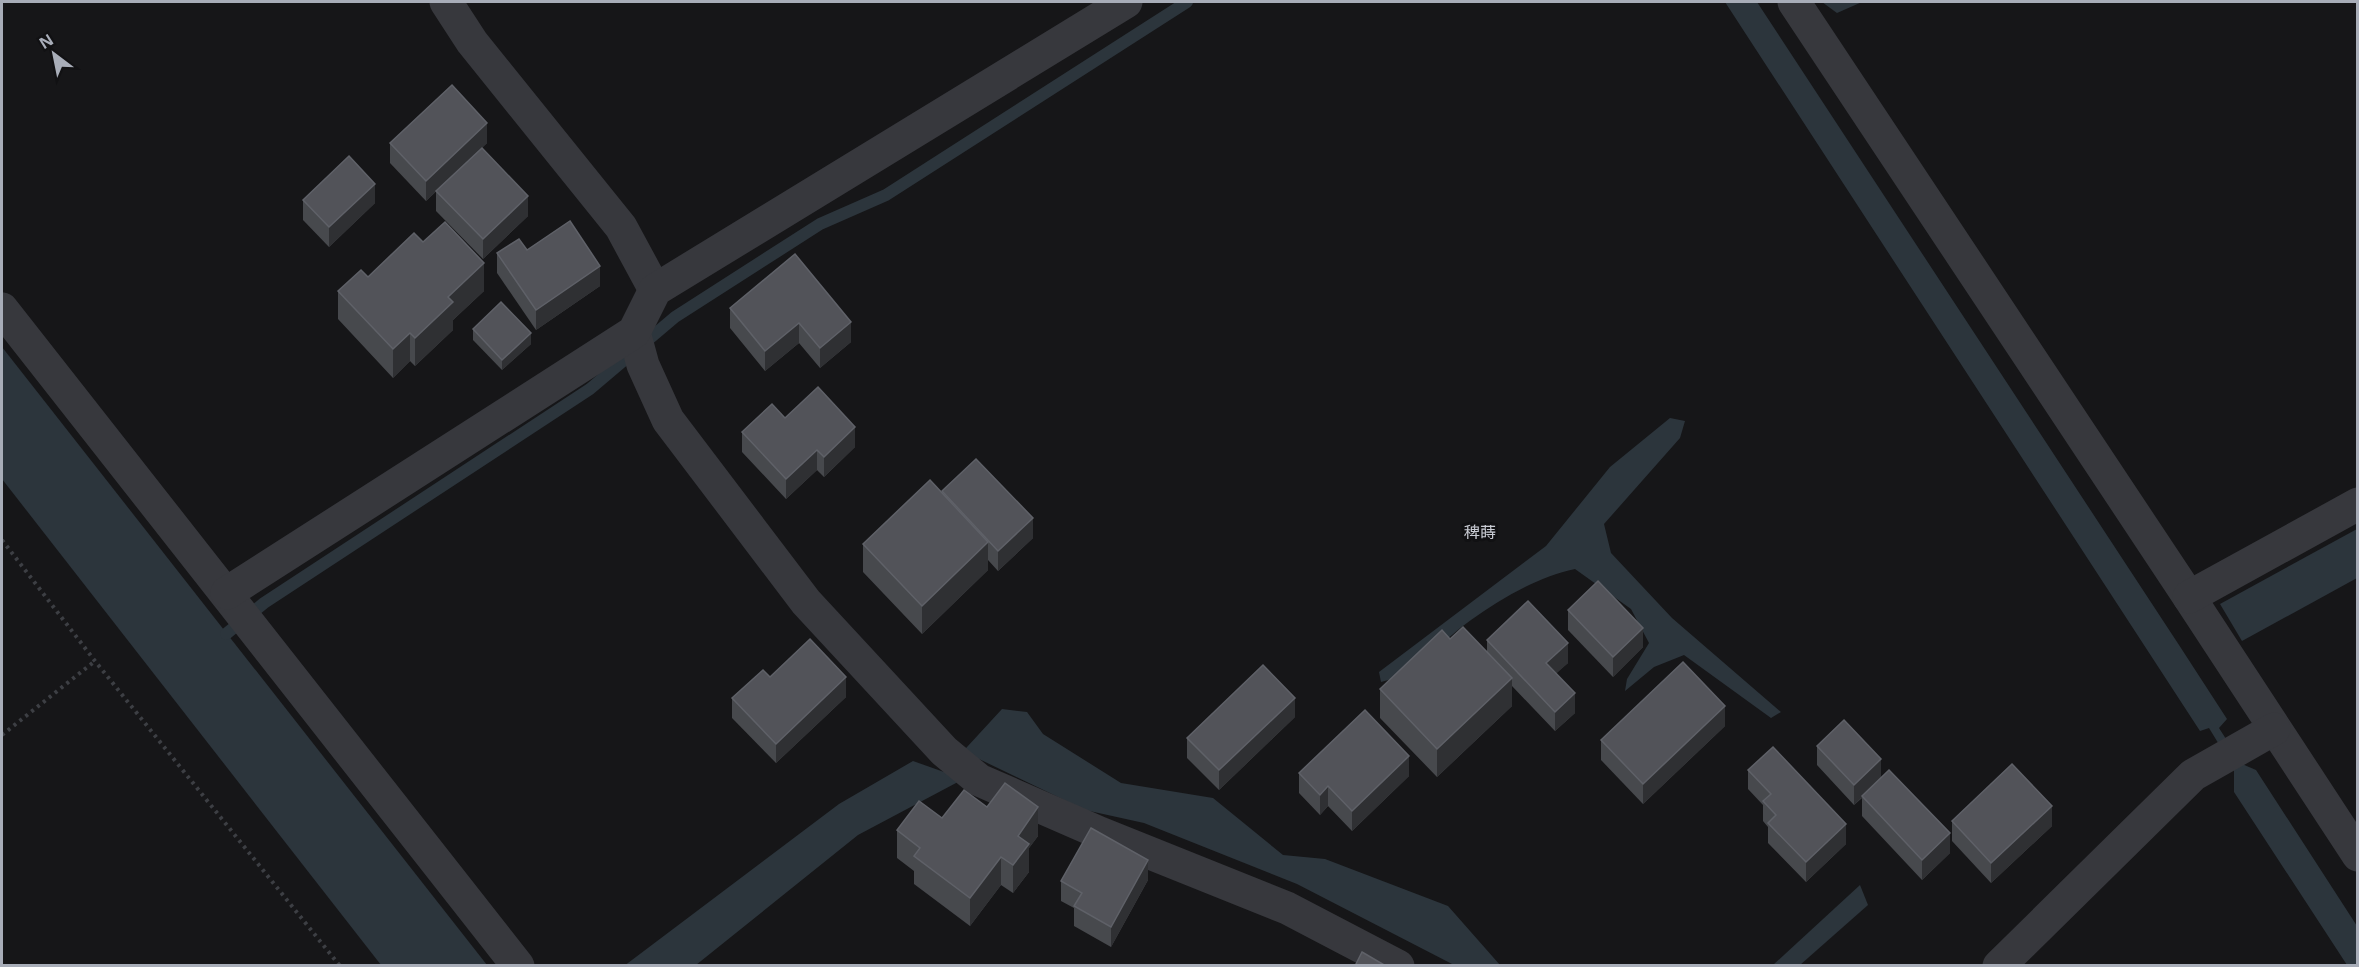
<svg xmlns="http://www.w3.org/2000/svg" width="2359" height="967" viewBox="0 0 2359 967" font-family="'Noto Sans','Noto Sans JP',sans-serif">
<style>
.water{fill:#2c353c}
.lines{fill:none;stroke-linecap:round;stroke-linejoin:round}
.stream{stroke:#2c353c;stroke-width:12}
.path{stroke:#3d3f44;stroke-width:4;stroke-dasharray:3 4.5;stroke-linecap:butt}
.minor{stroke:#37383d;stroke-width:33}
.wall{fill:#47494d}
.shaded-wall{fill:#2f3033}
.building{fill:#525359;stroke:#5f6168;stroke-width:1.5}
.labels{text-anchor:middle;stroke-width:6;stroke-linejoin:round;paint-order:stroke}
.neighbourhood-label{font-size:16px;fill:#c9ccd4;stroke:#111113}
</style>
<rect width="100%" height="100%" fill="#161618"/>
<g class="water">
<polygon points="1725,2 1757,2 2179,645 2227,719 2219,728 2242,764 2256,770 2357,926 2357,965 2347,965 2234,792 2234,769 2209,728 2200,731"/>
<polygon points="1822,2 1862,2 1837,13"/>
<polygon points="2,347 487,965 381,965 2,479"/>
<path d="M1670 418 1685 421 1680 438 1604 524 1611 553 1672 618 1781 712 1771 718 1684 655 1654 667 1625 691 1627 679 1649 643 1631 609 1575 569C1538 577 1502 598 1471 620 1442 640 1416 674 1381 682L1379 672 1546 546 1610 467Z"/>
<polygon points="2357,529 2357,578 2242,641 2220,604"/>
<polygon points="1002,709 1027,712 1043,734 1121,783 1213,798 1283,855 1325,859 1448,906 1500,965 1454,965 1297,884 1144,823 1085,810 979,759 956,783 858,835 696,965 624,966 839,804 913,761 944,772"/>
<polygon points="1860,885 1868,905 1800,965 1773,965"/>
</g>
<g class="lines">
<polyline class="stream" points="226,634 264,603 590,389 675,317 820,224 886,195 1187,2"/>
<g class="path">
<polyline points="2,540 95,661 340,966"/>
<polyline points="2,735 95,661"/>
</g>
<g class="minor">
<polyline points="446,2 472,42 621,227 655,290"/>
<polyline points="1794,2 2189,597 2358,855"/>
<polyline points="2,309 518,966"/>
<polyline points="634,332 643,365 668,420 806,602 944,751 979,780 1100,833 1287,908 1398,966"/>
<polyline points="227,593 634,332 655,290 1126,2"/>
<polyline points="2189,597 2358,504"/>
<polyline points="1999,966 2193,775 2274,729"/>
</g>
</g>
<g class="wall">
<polygon points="390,143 487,143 426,201 390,163"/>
<polygon points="436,191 528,216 483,259 436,211"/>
<polygon points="303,200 375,203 329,247 303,220"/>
<polygon points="423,242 484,291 453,320 453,330 415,366 410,361 393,378 338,319 338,291 368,277"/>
<polygon points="527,250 600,286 536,330 497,273 497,253"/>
<polygon points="795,254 851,342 820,368 799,343 765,371 730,328 730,308"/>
<polygon points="473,329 531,344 502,370 473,340"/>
<polygon points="785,418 855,447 824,477 817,470 786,499 742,452 742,432"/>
<polygon points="942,491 1033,538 998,571 988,560 988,570 922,634 863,572 863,544 942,493"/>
<polygon points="1568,610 1643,647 1613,677 1568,630"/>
<polygon points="1450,639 1487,652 1487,640 1568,663 1556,673 1575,713 1555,731 1512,686 1512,706 1437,777 1380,718 1380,689"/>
<polygon points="770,677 846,697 776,763 732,718 732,698"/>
<polygon points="1295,717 1219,790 1187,758 1187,738"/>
<polygon points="1725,726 1643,804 1601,760 1601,740"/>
<polygon points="1817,746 1881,777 1950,853 1922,880 1862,816 1862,798 1854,805 1817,765"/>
<polygon points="1748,770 1846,844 1806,882 1768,843 1768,827 1763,821 1763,805 1748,789"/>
<polygon points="1299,773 1409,776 1352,831 1328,806 1320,815 1299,793"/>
<polygon points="987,807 1038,836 1029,848 1029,872 1013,893 1001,885 970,926 914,884 914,871 897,858 897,830"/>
<polygon points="1952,821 2052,826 1991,883 1952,841"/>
<polygon points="1148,880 1111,947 1074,926 1074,908 1061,901 1061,881"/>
</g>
<g class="shaded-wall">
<polygon points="487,123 487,143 426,201 426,181"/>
<polygon points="375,184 375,203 329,247 329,227"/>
<polygon points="528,196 528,216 483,259 483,239"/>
<polygon points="484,263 484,291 453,320 453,330 415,366 415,338 448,297"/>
<polygon points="600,266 600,286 536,330 536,310"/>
<polygon points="851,322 851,342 820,368 820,348"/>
<polygon points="799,323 799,343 765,371 765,351"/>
<polygon points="410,333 410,361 393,378 393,349"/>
<polygon points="531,333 531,344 502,370 502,360"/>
<polygon points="855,427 855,447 824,477 824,457"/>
<polygon points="817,450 817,470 786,499 786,479"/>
<polygon points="1033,518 1033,538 998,571 998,551"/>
<polygon points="988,542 988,570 922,634 922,606"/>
<polygon points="1643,628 1643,647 1613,677 1613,657"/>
<polygon points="1568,643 1568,663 1546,683 1546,663"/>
<polygon points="846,677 846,697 776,763 776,744"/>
<polygon points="1512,678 1512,706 1437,777 1437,749"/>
<polygon points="1575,693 1575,713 1555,731 1555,712"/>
<polygon points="1295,698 1295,717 1219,790 1219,770"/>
<polygon points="1725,706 1725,726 1643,804 1643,784"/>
<polygon points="1409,756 1409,776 1352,831 1352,811"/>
<polygon points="1881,759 1881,779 1854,805 1854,785"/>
<polygon points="1328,786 1328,806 1320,815 1320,795"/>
<polygon points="2052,806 2052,826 1991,883 1991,863"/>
<polygon points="1038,807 1038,836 1029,848 1029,872 1013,893 1013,865 1018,836"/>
<polygon points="1846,824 1846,844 1806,882 1806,862"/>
<polygon points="1950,833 1950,853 1922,880 1922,860"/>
<polygon points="1001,857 1001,885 970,926 970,898"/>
<polygon points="1148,860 1148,880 1111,947 1111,927"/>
</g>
<g class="building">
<polygon points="452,85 487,123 426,181 390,143"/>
<polygon points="482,148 528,196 483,239 436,191"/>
<polygon points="349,156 375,184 329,227 303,200"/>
<polygon points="570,221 600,266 536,310 497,253 519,239 527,250"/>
<polygon points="445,222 484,263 448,297 453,302 415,338 410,333 393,349 338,291 361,270 368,277 414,233 423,242"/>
<polygon points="795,254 851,322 820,348 799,323 765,351 730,308"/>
<polygon points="501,302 531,333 502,360 473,329"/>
<polygon points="818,387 855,427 824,457 817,450 786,479 742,432 772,404 785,418"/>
<polygon points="976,459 1033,518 998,551 942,491"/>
<polygon points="930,480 988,542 922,606 863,544"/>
<polygon points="1598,581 1643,628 1613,657 1568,610"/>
<polygon points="1528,601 1568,643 1546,663 1575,693 1555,712 1487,640"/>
<polygon points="1463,627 1512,678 1437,749 1380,689 1442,630 1450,639"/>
<polygon points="810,639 846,677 776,744 732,698 763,670 770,677"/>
<polygon points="1683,662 1725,706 1643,784 1601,740"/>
<polygon points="1263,665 1295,698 1219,770 1187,738"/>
<polygon points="1365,710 1409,756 1352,811 1328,786 1320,795 1299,773"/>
<polygon points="1844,720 1881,759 1854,785 1817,746"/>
<polygon points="1773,747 1846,824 1806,862 1768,823 1776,815 1763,801 1771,794 1748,770"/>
<polygon points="2012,764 2052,806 1991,863 1952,821"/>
<polygon points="1889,770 1950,833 1922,860 1862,796"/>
<polygon points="1005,783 1038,807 1018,836 1029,844 1013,865 1001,857 970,898 914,856 920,848 897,830 919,801 942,818 964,790 987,807"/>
<polygon points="1091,828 1148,860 1111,927 1074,906 1082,893 1061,881"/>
<polygon points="1362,952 1386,966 1355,966"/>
</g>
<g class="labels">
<g class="neighbourhood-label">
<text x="1480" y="538">稗蒔</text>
</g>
</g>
<rect width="2359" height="967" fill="none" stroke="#a8adb8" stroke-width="6"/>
<g transform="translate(54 54) rotate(328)" stroke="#111113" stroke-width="4.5" paint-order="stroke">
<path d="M0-4.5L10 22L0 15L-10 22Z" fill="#a8adb8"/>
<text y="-9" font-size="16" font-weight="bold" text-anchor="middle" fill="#a8adb8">N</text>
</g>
</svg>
